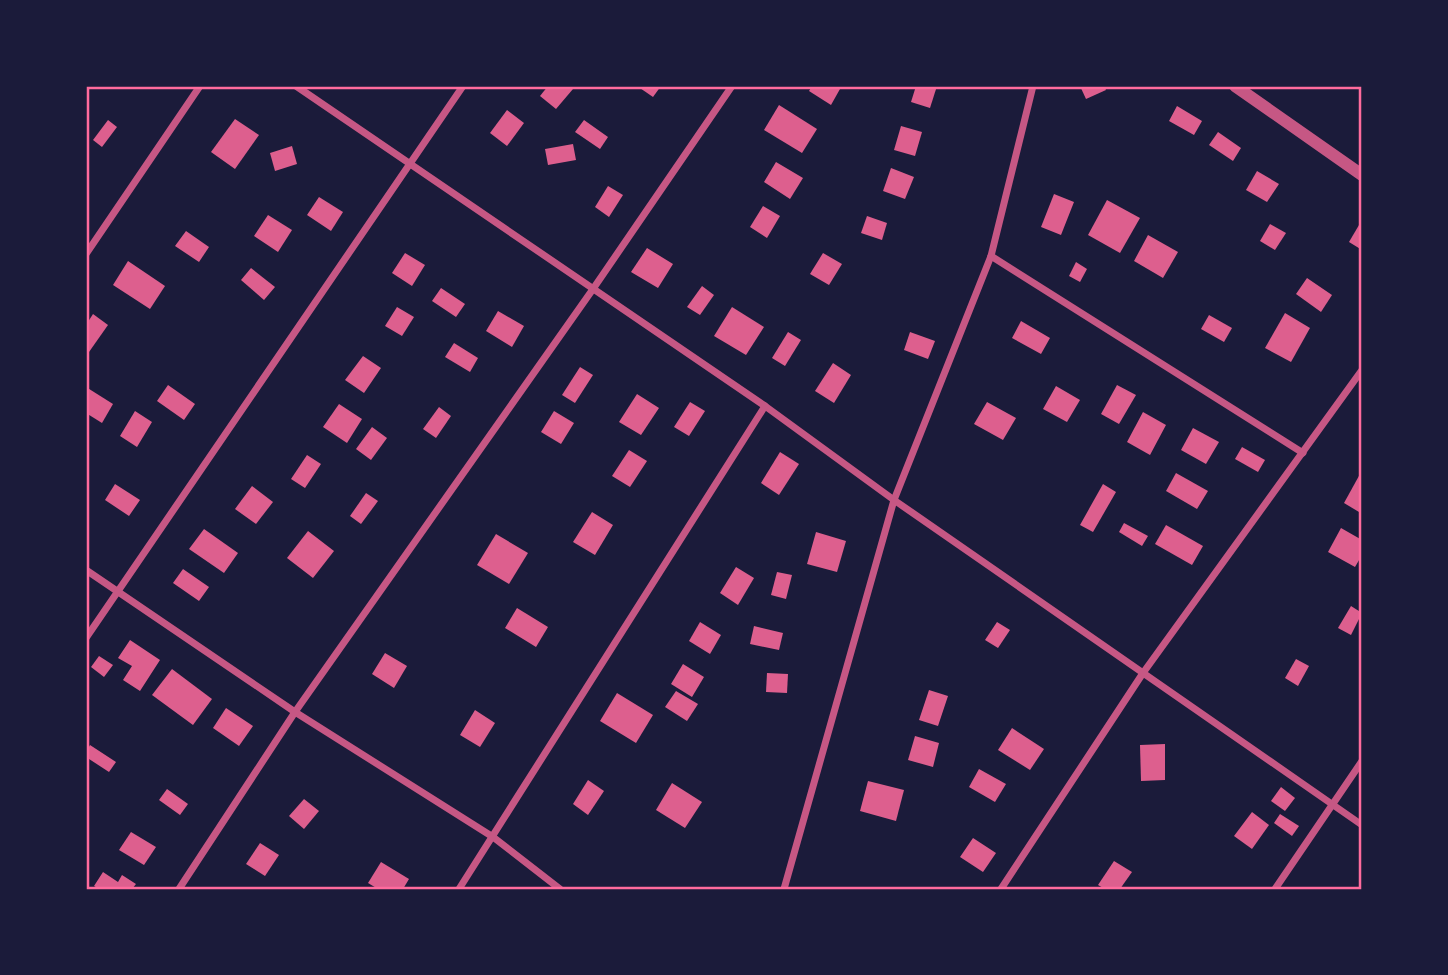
<svg xmlns="http://www.w3.org/2000/svg" width="1448" height="975" viewBox="0 0 1448 975" font-family="Mulish,sans-serif">
<style>
.building{fill:#dd5f8e}
.lines{fill:none;stroke-linecap:round;stroke-linejoin:round}
.minor{stroke:#c65784;stroke-width:7}
.tertiary{stroke:#c65784;stroke-width:12}
.neatline{fill:none;stroke:#ff6b9d;stroke-width:2.5}
</style>
<rect width="100%" height="100%" fill="#1b1b3a"/>
<g class="building">
<polygon points="548,86 570,86 573,89 556,109 540,96"/>
<polygon points="637,86 661,86 653,97"/>
<polygon points="812,86 835,86 840,89 831,105 809,91"/>
<polygon points="916,86 937,86 930,108 911,102"/>
<polygon points="1080,86 1104,86 1106,90 1086,99"/>
<polygon points="779,105 817,129 802,153 764,130"/>
<polygon points="1177,106 1202,121 1194,135 1169,121"/>
<polygon points="507,110 524,123 507,146 490,133"/>
<polygon points="235,119 259,135 235,169 211,152"/>
<polygon points="108,120 117,127 102,147 93,140"/>
<polygon points="584,120 608,137 600,149 575,132"/>
<polygon points="901,126 922,132 915,156 894,150"/>
<polygon points="1218,132 1241,148 1233,161 1209,145"/>
<polygon points="573,144 576,160 548,165 545,149"/>
<polygon points="292,146 297,164 275,171 270,153"/>
<polygon points="776,162 803,178 790,199 764,182"/>
<polygon points="891,168 914,177 905,199 883,191"/>
<polygon points="1257,171 1279,184 1267,202 1246,190"/>
<polygon points="608,186 623,195 609,217 595,207"/>
<polygon points="1054,194 1074,202 1061,235 1041,227"/>
<polygon points="319,197 343,212 331,231 307,215"/>
<polygon points="1107,200 1140,218 1120,253 1088,235"/>
<polygon points="763,206 780,216 767,238 750,227"/>
<polygon points="268,215 292,230 278,252 254,236"/>
<polygon points="867,216 887,223 882,240 861,233"/>
<polygon points="1270,224 1286,233 1275,250 1260,241"/>
<polygon points="1359,225 1362,227 1362,250 1349,242"/>
<polygon points="186,231 209,247 199,262 175,246"/>
<polygon points="1148,235 1178,252 1163,278 1134,261"/>
<polygon points="647,248 673,264 658,288 631,272"/>
<polygon points="405,253 425,265 412,286 392,273"/>
<polygon points="823,253 842,264 829,285 810,274"/>
<polygon points="128,261 165,286 150,309 113,285"/>
<polygon points="1076,262 1087,269 1080,282 1069,276"/>
<polygon points="251,268 275,287 264,300 241,280"/>
<polygon points="1307,278 1332,295 1321,312 1296,294"/>
<polygon points="702,286 714,295 700,315 687,307"/>
<polygon points="441,288 465,304 456,317 432,301"/>
<polygon points="397,307 414,317 402,336 385,326"/>
<polygon points="732,307 764,327 746,355 714,336"/>
<polygon points="498,311 524,326 512,347 486,331"/>
<polygon points="1285,313 1310,328 1291,362 1265,348"/>
<polygon points="93,314 108,325 89,352 86,350 86,325"/>
<polygon points="1209,315 1232,328 1224,342 1201,329"/>
<polygon points="1021,321 1050,338 1041,354 1012,338"/>
<polygon points="788,332 801,340 785,366 772,358"/>
<polygon points="910,332 935,341 928,359 904,350"/>
<polygon points="454,343 478,358 470,372 445,357"/>
<polygon points="363,356 381,368 364,393 345,380"/>
<polygon points="833,363 851,375 834,403 815,391"/>
<polygon points="580,367 593,375 575,403 562,395"/>
<polygon points="168,385 195,404 184,420 157,401"/>
<polygon points="1117,385 1136,395 1119,424 1101,414"/>
<polygon points="1056,386 1080,400 1067,422 1043,409"/>
<polygon points="86,387 113,404 102,423 86,413"/>
<polygon points="637,394 659,408 641,435 619,422"/>
<polygon points="690,402 705,411 689,436 674,427"/>
<polygon points="987,402 1016,418 1003,440 974,424"/>
<polygon points="339,404 362,419 347,443 323,427"/>
<polygon points="439,407 451,416 436,438 423,429"/>
<polygon points="135,411 152,422 137,447 120,436"/>
<polygon points="554,411 574,423 561,444 541,432"/>
<polygon points="1143,412 1166,425 1150,455 1127,442"/>
<polygon points="372,427 387,438 371,460 356,449"/>
<polygon points="1193,428 1219,442 1206,464 1181,450"/>
<polygon points="1242,447 1265,460 1258,472 1235,459"/>
<polygon points="629,450 647,461 630,487 612,476"/>
<polygon points="780,452 799,464 779,495 761,483"/>
<polygon points="307,455 321,464 305,488 291,479"/>
<polygon points="1176,473 1208,491 1197,509 1166,491"/>
<polygon points="1360,474 1362,475 1362,507 1359,512 1344,503"/>
<polygon points="115,484 140,500 129,516 105,500"/>
<polygon points="1103,484 1116,492 1093,532 1080,525"/>
<polygon points="252,486 273,502 256,524 235,509"/>
<polygon points="366,493 378,501 361,524 350,516"/>
<polygon points="592,512 613,525 595,555 573,542"/>
<polygon points="1124,523 1148,536 1142,546 1119,532"/>
<polygon points="1166,525 1203,546 1192,565 1155,544"/>
<polygon points="1341,528 1362,540 1362,555 1355,567 1328,552"/>
<polygon points="204,529 238,553 224,573 189,549"/>
<polygon points="308,531 334,551 313,578 287,558"/>
<polygon points="816,532 846,541 837,572 807,564"/>
<polygon points="496,534 528,553 509,584 477,565"/>
<polygon points="736,567 754,578 738,605 720,593"/>
<polygon points="183,569 209,587 199,601 173,583"/>
<polygon points="777,572 792,575 786,599 771,595"/>
<polygon points="1351,606 1362,613 1351,635 1338,628"/>
<polygon points="517,608 548,627 536,647 505,628"/>
<polygon points="700,622 721,635 710,654 689,641"/>
<polygon points="997,622 1010,630 998,648 985,640"/>
<polygon points="754,626 783,633 779,650 750,644"/>
<polygon points="130,640 160,660 140,691 123,680 132,666 118,658"/>
<polygon points="385,653 407,666 394,688 372,674"/>
<polygon points="99,656 113,665 104,677 91,667"/>
<polygon points="1296,659 1309,666 1298,686 1285,678"/>
<polygon points="683,664 704,677 692,697 671,684"/>
<polygon points="172,669 212,699 193,725 152,695"/>
<polygon points="767,673 788,674 787,693 766,692"/>
<polygon points="929,690 948,696 938,726 919,720"/>
<polygon points="676,691 698,704 687,721 665,707"/>
<polygon points="617,693 653,715 636,743 600,721"/>
<polygon points="226,708 253,726 239,746 213,728"/>
<polygon points="475,710 495,723 480,747 460,735"/>
<polygon points="1012,728 1044,749 1030,770 998,750"/>
<polygon points="915,736 939,743 933,767 908,760"/>
<polygon points="1165,744 1165,780 1141,781 1140,745"/>
<polygon points="90,745 116,762 109,772 86,757 86,752"/>
<polygon points="979,769 1006,784 995,802 969,787"/>
<polygon points="588,780 604,791 588,815 573,804"/>
<polygon points="868,781 904,790 896,821 860,811"/>
<polygon points="672,783 702,802 685,828 656,810"/>
<polygon points="1281,787 1295,798 1285,811 1271,801"/>
<polygon points="167,789 188,804 180,815 159,800"/>
<polygon points="304,799 319,811 304,829 289,816"/>
<polygon points="1252,812 1269,825 1252,849 1234,836"/>
<polygon points="1280,814 1299,826 1292,836 1274,823"/>
<polygon points="131,832 156,847 144,865 119,850"/>
<polygon points="973,838 996,853 983,872 960,857"/>
<polygon points="260,843 279,855 265,876 246,864"/>
<polygon points="1114,861 1132,872 1120,889 1105,889 1098,885"/>
<polygon points="381,862 409,879 403,889 378,889 368,883"/>
<polygon points="103,872 118,882 122,875 136,884 132,889 99,889 94,886"/>
</g>
<g class="lines">
<g class="minor">
<polyline points="296,86 765,406 894,500 1362,825"/>
<polyline points="86,254 200,86"/>
<polyline points="991,256 1303,453"/>
<polyline points="86,570 295,712 493,837 560,889"/>
<polyline points="86,638 463,86"/>
<polyline points="179,889 295,712 593,289 732,86"/>
<polyline points="459,889 765,406"/>
<polyline points="784,889 894,500 991,256 1033,86"/>
<polyline points="1001,889 1143,673 1362,370"/>
<polyline points="1275,889 1362,761"/>
</g>
<polyline class="tertiary" points="1235,86 1362,175"/>
</g>
<rect width="1448" height="975" fill="none" stroke="#1b1b3a" stroke-width="175"/>
<rect x="88" y="88" width="1272" height="800" class="neatline"/>
</svg>
